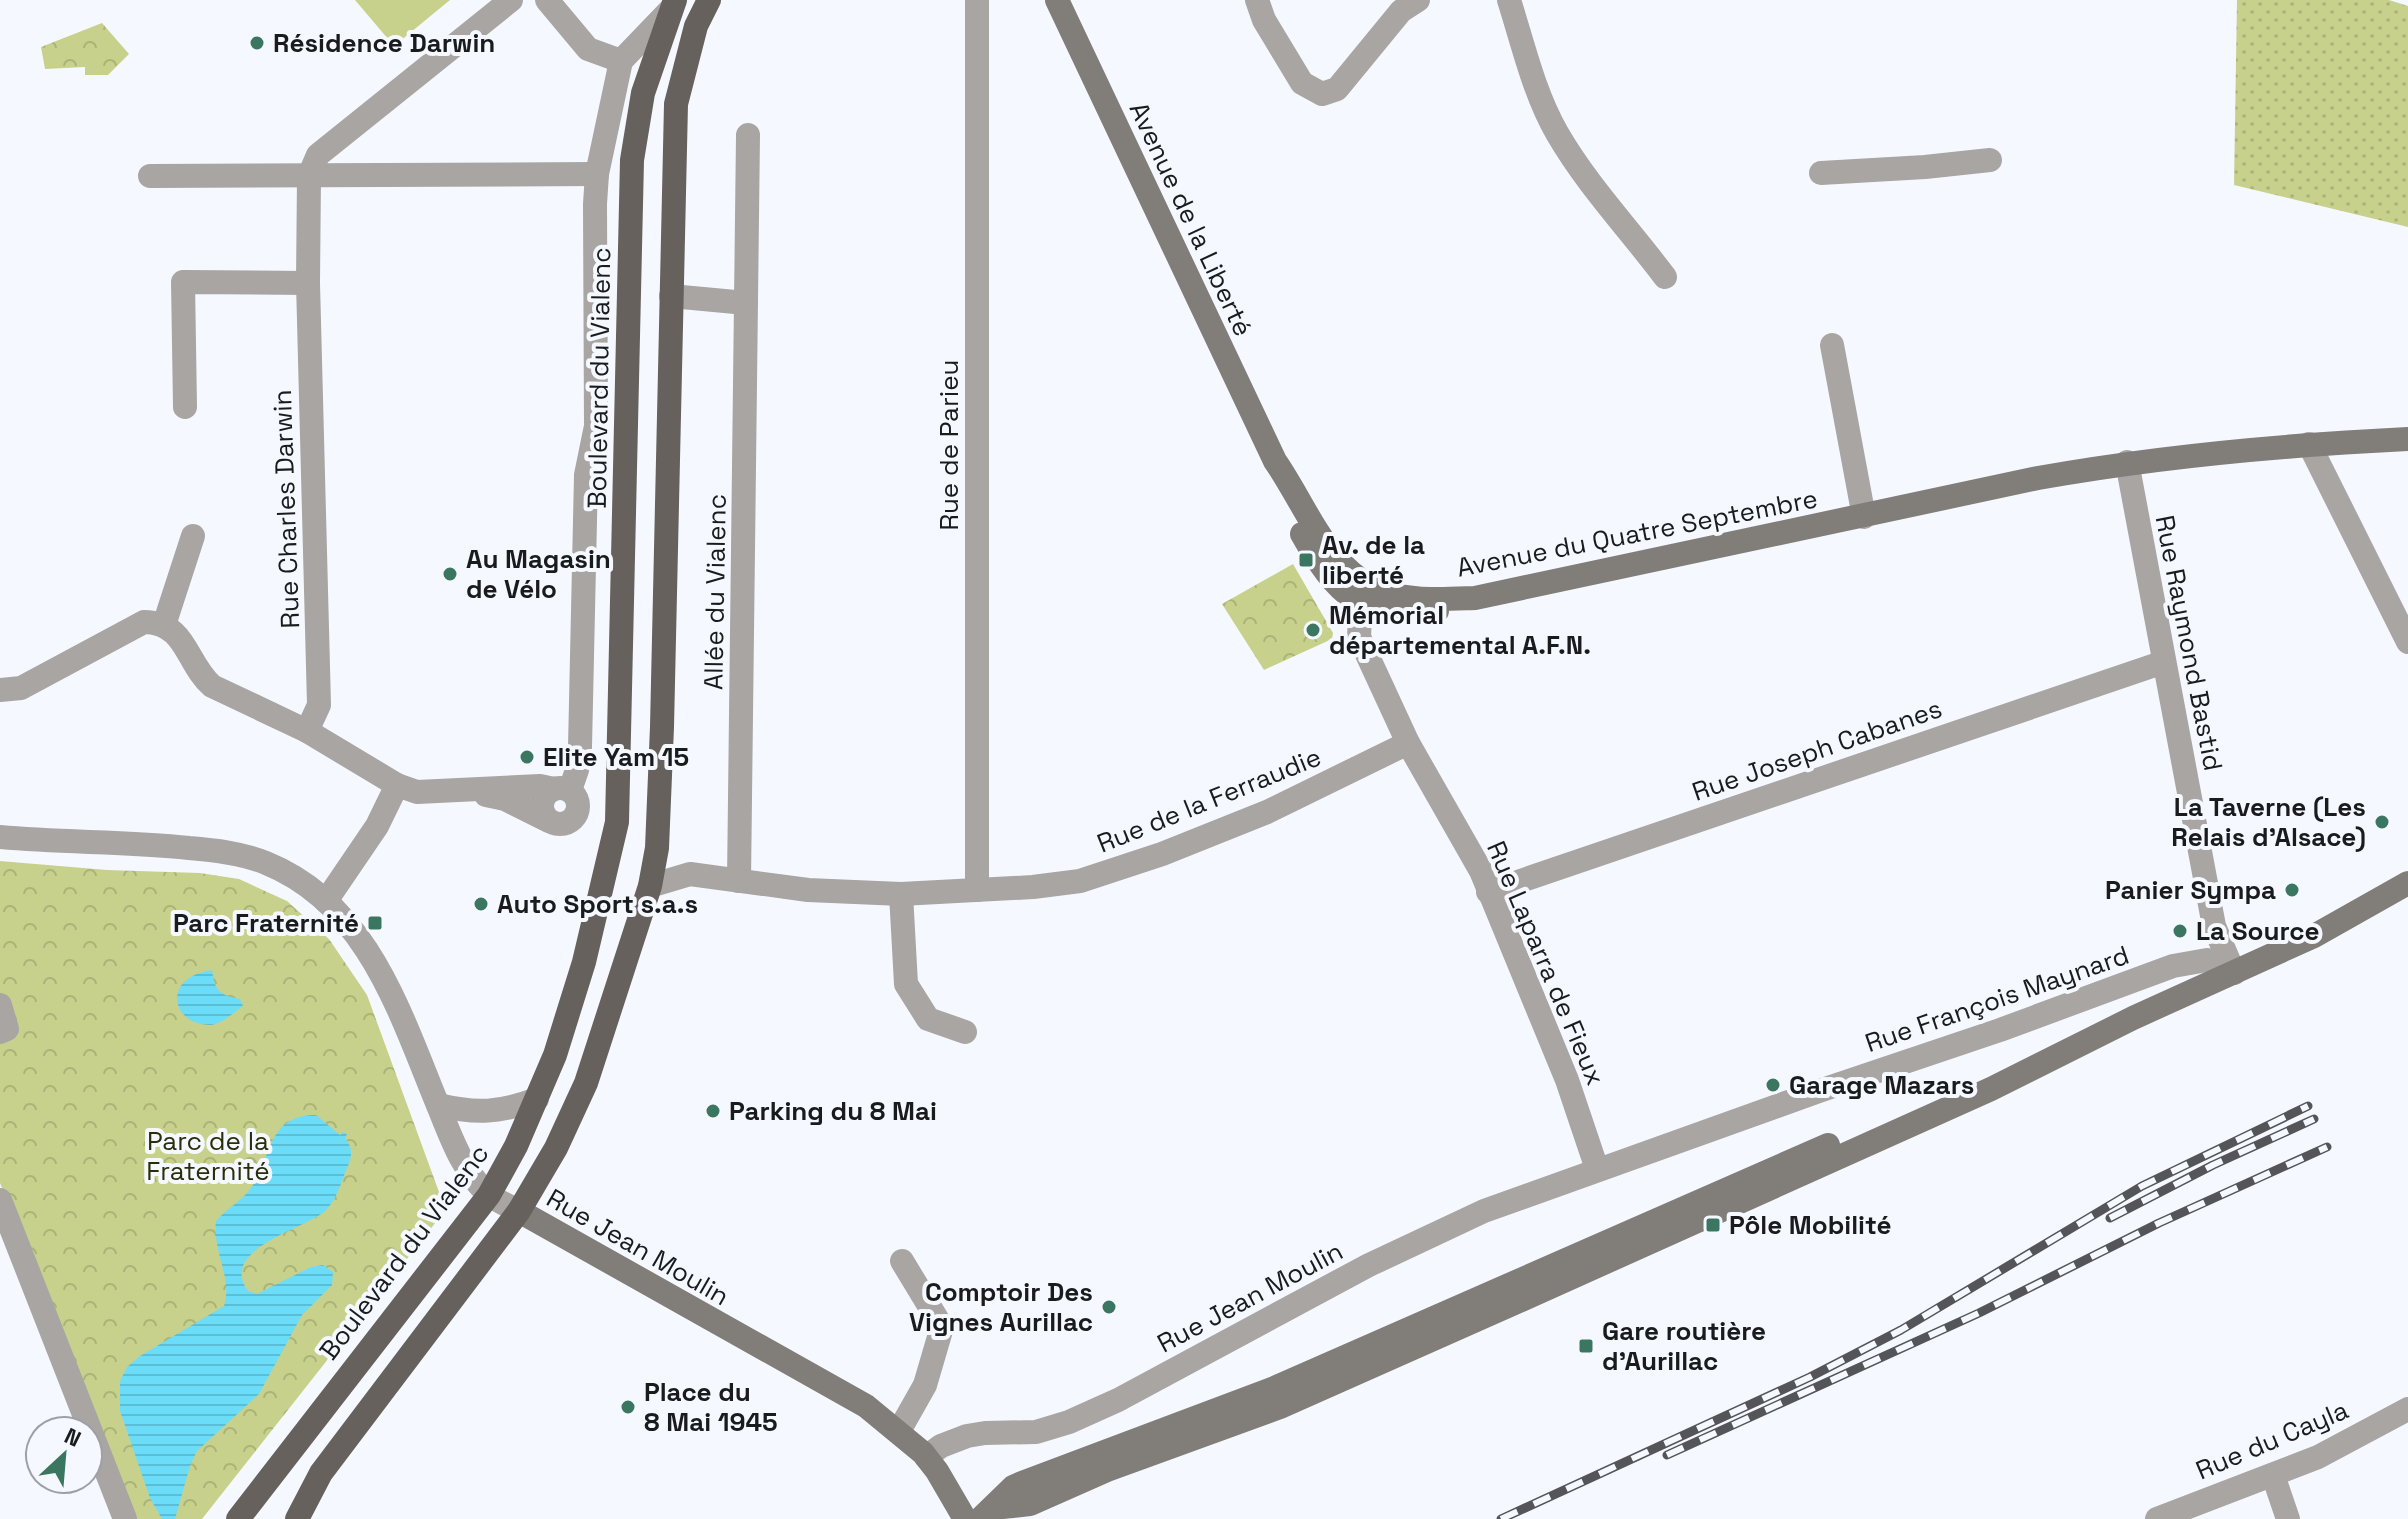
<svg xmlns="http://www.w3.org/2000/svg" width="2408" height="1519" viewBox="0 0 2408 1519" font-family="'Space Grotesk',sans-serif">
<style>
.grass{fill:#c7d18b}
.forest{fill:url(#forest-crowns)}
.garden{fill:url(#garden-dots)}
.water{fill:url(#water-rules)}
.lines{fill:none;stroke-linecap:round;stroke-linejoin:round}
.street{stroke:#a8a5a3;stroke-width:24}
.secondary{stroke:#817d79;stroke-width:24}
.primary{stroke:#66615d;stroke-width:24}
.rail-casing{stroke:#535558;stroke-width:9}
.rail{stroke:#f5f9ff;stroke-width:6;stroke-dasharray:18;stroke-linecap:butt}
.poi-dot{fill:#3a7660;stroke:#f5f9ff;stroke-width:3}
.labels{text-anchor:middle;stroke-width:8;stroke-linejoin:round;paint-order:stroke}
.poi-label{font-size:26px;font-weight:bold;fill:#191b1d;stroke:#f5f9ff;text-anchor:start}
.street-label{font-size:26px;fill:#191b1d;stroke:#f5f9ff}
.park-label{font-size:26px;fill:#292d08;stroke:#f5f9ff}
</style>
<defs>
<pattern id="forest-crowns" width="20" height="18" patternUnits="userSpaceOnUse" patternTransform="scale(2)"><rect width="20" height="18" fill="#c7d18b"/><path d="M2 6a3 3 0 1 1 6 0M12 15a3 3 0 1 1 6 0" fill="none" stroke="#aab378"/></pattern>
<pattern id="garden-dots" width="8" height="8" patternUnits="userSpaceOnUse" patternTransform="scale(2)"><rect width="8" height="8" fill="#c7d18b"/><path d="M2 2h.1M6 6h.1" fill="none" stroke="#aab378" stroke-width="1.8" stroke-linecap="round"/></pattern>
<pattern id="water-rules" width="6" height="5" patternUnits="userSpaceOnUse" patternTransform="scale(2)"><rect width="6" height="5" fill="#6cddf8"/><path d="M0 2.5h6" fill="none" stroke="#5dbdd4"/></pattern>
</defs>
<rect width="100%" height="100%" fill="#f5f9ff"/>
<polygon class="grass" points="355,0 450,0 394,46"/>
<g class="forest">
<polygon points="102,23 129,54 108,75 85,75 85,67 45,69 41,47"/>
<polygon points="1293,564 1333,633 1332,639 1264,670 1222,604"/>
<polygon points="0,861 107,870 200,873 239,879 287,901 329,939 367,995 439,1192 440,1207 436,1222 202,1519 130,1519 0,1183"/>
</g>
<polygon class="garden" points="2237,0 2389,0 2408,6 2408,227 2234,185"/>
<g class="water">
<path d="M212 970C215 991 219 995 240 999L243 1006C233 1013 222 1024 210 1025 172 1025 160 978 212 970Z"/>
<path d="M316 1115 340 1135 343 1132 347 1134 345 1138C355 1150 351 1160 345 1173 340 1186 335 1202 324 1212 301 1230 218 1250 248 1291L257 1294 311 1267 323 1265 333 1272 332 1285 302 1315 259 1394 197 1451 190 1466 175 1519H162L150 1498 120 1411V1381L127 1367 140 1356 224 1306C233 1279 212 1250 216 1221 227 1208 244 1200 253 1185 272 1155 268 1115 316 1115Z"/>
</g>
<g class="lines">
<g class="street">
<polyline points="547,0 588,49 621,61"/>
<polyline points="1257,0 1264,20 1302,83 1322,94 1337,89 1401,11 1418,0"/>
<path d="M1509 0C1523 44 1534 93 1557 133 1587 185 1629 229 1665 277"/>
<polyline points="621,61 671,9"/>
<polyline points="1821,173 1925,167 1990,160"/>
<polyline points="150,176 597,174"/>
<polyline points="671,296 746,303"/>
<polyline points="1832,345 1864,517"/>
<polyline points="185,407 183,282 308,283"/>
<polyline points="2309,444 2408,642"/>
<polyline points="2127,462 2214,926 2234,973"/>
<polyline points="1374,588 1360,616 1359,637 1408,743 1481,871 1567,1080 1597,1169"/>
<polyline points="164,625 193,536"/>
<path d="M0 690 21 688 144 622C187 623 185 662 212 686L307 731 397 785 417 792 540 786 554 789"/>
<polyline points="307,731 319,705 308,283 309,176 318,155 511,0"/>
<circle cx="560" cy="806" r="18"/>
<polyline points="570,790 577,770 580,747 586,475 596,426 595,204 597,174 621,61"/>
<polyline points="486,795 505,799 549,821"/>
<path d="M0 837C63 843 126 841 189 848 214 850 242 853 266 863 365 903 398 1007 435 1098 449 1131 460 1168 487 1193 496 1201 509 1206 519 1211"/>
<polyline points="739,881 748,135"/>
<polyline points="650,886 690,874 808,890 901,894 1033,887 1080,881 1162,854 1267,812 1408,743"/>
<polyline points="977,890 977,0"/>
<polyline points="1488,892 2164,662"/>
<polyline points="901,894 906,984 928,1019 965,1032"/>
<polyline points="326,901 377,826 397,785"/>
<polyline points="0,1005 7,1029 0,1032"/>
<path d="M438 1105C476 1114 500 1113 537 1099"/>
<polyline points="0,1200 125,1519"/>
<polyline points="899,1431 925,1385 942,1327 902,1261"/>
<polyline points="926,1457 941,1446 967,1436 985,1433 1036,1432 1069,1422 1118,1400 1369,1265 1484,1211 1819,1091 2000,1030 2173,966 2207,960 2234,973"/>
<polyline points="2273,1475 2288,1519"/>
<polyline points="2157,1519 2318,1457 2408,1409"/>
</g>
<g class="secondary">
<path d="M1057 0 1275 461C1308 508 1331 581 1395 595 1421 601 1449 599 1475 598L2038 478C2161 456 2284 445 2408 439"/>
<path d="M1302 534C1335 593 1365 625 1437 611"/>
<polyline points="519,1211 866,1406 923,1453 937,1471 965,1519"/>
<polyline points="994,1508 1030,1504 1107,1470 1280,1407 1528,1297 1991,1089 2133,1018 2314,936 2408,883"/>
<polyline points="980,1519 1013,1487 1022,1483 1272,1389 1828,1145"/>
</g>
<g class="primary">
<polyline points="238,1519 489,1195 516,1146 555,1055 584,962 617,822 632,160 643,93 675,0"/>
<polyline points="297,1519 321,1473 519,1211 556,1148 586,1083 650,886 657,848 662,727 676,104 696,26 709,0"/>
</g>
<defs>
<g id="rail">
<polyline points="2110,1218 2213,1165 2314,1119"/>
<polyline points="1667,1455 1979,1313 2159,1223 2327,1147"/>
<polyline points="1501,1519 1810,1377 1901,1330 2142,1186 2308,1106"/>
</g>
</defs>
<use href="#rail" class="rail-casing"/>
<use href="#rail" class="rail"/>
</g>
<g class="poi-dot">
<circle cx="257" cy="43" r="8"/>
<rect x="1298" y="552" width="16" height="16" rx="4"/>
<circle cx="450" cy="574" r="8"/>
<circle cx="1313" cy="630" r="8"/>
<circle cx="527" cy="757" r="8"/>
<circle cx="2382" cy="822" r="8"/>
<circle cx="2292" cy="890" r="8"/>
<circle cx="481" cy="904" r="8"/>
<rect x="367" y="915" width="16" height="16" rx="4"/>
<circle cx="2180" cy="931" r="8"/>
<circle cx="1773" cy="1085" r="8"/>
<circle cx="713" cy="1111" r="8"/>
<rect x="1705" y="1217" width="16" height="16" rx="4"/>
<circle cx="1109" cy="1307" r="8"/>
<rect x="1578" y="1338" width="16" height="16" rx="4"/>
<circle cx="628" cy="1407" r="8"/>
</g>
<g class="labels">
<g class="poi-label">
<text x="273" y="52">Résidence Darwin</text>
<text x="1322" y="554">Av. de la<tspan x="1322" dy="30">liberté</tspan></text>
<text x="466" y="568">Au Magasin<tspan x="466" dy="30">de Vélo</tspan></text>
<text x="1329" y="624">Mémorial<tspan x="1329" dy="30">départemental A.F.N.</tspan></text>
<text x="543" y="766">Elite Yam 15</text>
<text x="2366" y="816" text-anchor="end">La Taverne (Les<tspan x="2366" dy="30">Relais d'Alsace)</tspan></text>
<text x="2276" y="899" text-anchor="end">Panier Sympa</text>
<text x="497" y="913">Auto Sport s.a.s</text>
<text x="359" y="932" text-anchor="end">Parc Fraternité</text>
<text x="2196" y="940">La Source</text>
<text x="1789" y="1094">Garage Mazars</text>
<text x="729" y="1120">Parking du 8 Mai</text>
<text x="1729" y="1234">Pôle Mobilité</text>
<text x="1093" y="1301" text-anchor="end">Comptoir Des<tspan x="1093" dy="30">Vignes Aurillac</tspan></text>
<text x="1602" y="1340">Gare routière<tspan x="1602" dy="30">d'Aurillac</tspan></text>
<text x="644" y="1401">Place du<tspan x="644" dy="30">8 Mai 1945</tspan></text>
</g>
<g class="street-label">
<text transform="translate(1191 219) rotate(65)" y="9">Avenue de la Liberté</text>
<text transform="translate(599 378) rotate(-89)" y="9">Boulevard du Vialenc</text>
<text transform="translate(949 445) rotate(-90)" y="9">Rue de Parieu</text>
<text transform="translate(286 509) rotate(-92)" y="9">Rue Charles Darwin</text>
<text transform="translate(1637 533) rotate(-11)" y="9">Avenue du Quatre Septembre</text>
<text transform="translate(715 592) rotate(-89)" y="9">Allée du Vialenc</text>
<text transform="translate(2189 643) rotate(79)" y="9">Rue Raymond Bastid</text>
<text transform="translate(1817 750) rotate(-19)" y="9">Rue Joseph Cabanes</text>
<text transform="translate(1209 800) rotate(-22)" y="9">Rue de la Ferraudie</text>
<text transform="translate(1546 963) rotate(67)" y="9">Rue Laparra de Fieux</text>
<text transform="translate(1997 999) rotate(-19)" y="9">Rue François Maynard</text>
<text transform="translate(638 1247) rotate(30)" y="9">Rue Jean Moulin</text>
<text transform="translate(404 1252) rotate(-53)" y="9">Boulevard du Vialenc</text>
<text transform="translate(1250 1297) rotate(-28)" y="9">Rue Jean Moulin</text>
<text transform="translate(2272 1440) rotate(-23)" y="9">Rue du Cayla</text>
</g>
<g class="park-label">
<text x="208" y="1150">Parc de la<tspan x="208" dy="30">Fraternité</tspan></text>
</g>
</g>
<g transform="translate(64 1455) rotate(26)"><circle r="38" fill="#f5f9ff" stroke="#9da0a5" stroke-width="2"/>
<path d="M0-6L14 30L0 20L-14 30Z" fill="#3a7660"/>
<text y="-12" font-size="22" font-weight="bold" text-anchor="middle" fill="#191b1d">N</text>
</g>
</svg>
